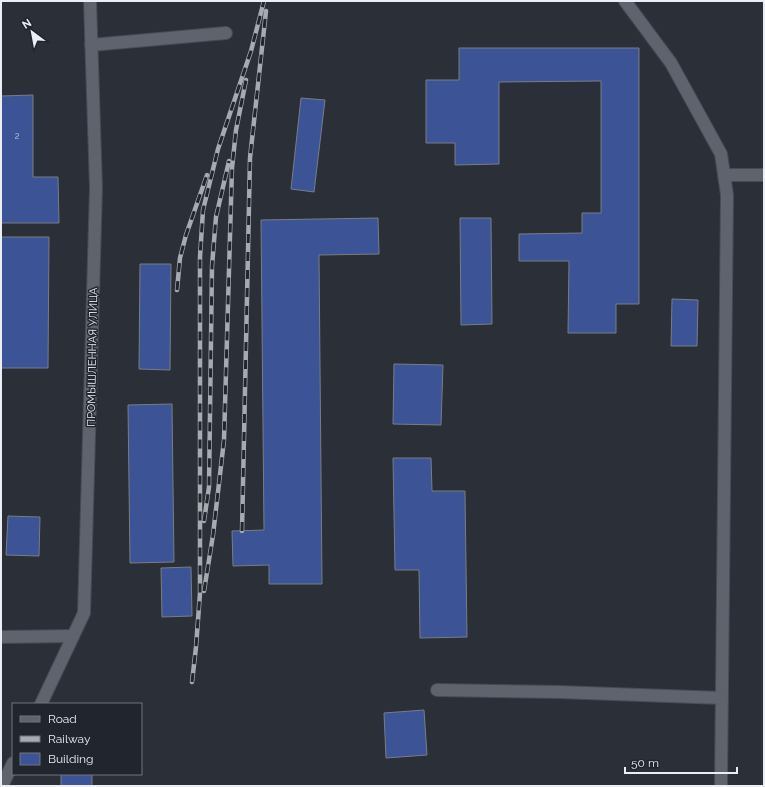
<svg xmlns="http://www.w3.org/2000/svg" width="765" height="787" viewBox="0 0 765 787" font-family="Raleway,sans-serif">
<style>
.building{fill:#3c5495;stroke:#787d87}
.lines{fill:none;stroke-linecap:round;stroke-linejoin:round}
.minor-casing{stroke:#474b52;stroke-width:14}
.minor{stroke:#5f636d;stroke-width:12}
.rail-casing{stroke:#a7abb1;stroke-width:4.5}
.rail{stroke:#21252d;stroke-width:3;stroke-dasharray:9;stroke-linecap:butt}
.labels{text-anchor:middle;stroke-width:3;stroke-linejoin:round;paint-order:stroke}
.number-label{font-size:9px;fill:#bfc8dc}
.street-label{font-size:11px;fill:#ebeef4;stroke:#21252d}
</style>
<rect width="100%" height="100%" fill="#2b2f37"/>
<g class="building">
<polygon points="459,48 639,48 639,304 616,304 616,333 568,333 569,261 519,261 519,234 582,233 582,213 601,213 601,81 499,82 499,164 455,165 455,143 426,143 426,80 459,80"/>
<polygon points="33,95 33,177 58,177 59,223 1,223 1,96"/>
<polygon points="301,98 325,100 314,192 291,189"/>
<polygon points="378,218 379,254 319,255 322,584 269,584 269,565 233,566 232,531 264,530 261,220"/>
<polygon points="460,218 491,218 492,324 461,325"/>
<polygon points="1,237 49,237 48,368 1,368"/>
<polygon points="140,264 171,264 170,370 139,369"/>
<polygon points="672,299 698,300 697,346 671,346"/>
<polygon points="394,364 443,365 441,425 393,424"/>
<polygon points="172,404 174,562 130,563 128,405"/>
<polygon points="393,458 431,458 432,491 465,491 467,637 420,638 419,570 395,570"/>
<polygon points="8,516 40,517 39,556 6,555"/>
<polygon points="191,567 192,616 162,617 161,568"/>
<polygon points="424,710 427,755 386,758 384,713"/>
<rect x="61" y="774" width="31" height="12"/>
</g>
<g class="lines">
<defs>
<g id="minor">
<polyline points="625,1 671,63 721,154 727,195 721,786"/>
<polyline points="91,45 226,33"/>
<polyline points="724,175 764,175"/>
<polyline points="1,637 73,636"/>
<polyline points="437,690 559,692 722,698"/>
<polyline points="41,704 84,613 96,188 90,1"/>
<polyline points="2,786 13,763"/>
</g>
</defs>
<use href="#minor" class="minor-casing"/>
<use href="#minor" class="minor"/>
<defs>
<g id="rail">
<polyline points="177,290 180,258 186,235 207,175"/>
<polyline points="204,521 209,487 212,266 216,217 229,161"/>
<polyline points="242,531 250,158 266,11"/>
<polyline points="204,591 213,535 224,440 232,168 236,130 246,80"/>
<polyline points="192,682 196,647 200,593 200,257 203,210 218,149 251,51 264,1"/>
</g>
</defs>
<use href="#rail" class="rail-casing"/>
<use href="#rail" class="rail"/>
</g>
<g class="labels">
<g class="number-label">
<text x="17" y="139">2</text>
</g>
<g class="street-label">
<text transform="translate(92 357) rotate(-89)" y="4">ПРОМЫШЛЕННАЯ УЛИЦА</text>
</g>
</g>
<rect width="765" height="787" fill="none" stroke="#ebeef4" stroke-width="4"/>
<rect x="12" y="703" width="130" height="72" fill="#21252d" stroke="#72757d"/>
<rect x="20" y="716" width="20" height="6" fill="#5f636d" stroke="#72757d"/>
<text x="48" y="723" font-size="12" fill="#ebeef4">Road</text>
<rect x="20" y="736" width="20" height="6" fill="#a7abb1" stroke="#72757d"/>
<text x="48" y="743" font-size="12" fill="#ebeef4">Railway</text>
<rect x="20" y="753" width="20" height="12" fill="#3c5495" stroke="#72757d"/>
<text x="48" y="763" font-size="12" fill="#ebeef4">Building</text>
<g transform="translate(32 32) rotate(328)" stroke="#21252d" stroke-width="3" paint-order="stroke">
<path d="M0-3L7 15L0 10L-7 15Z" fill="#ebeef4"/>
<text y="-6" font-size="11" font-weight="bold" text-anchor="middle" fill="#ebeef4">N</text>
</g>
<path d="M625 767v6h112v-6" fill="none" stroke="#ebeef4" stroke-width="2"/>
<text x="631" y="767" font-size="12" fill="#ebeef4" stroke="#21252d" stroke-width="3" paint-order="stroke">50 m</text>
</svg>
